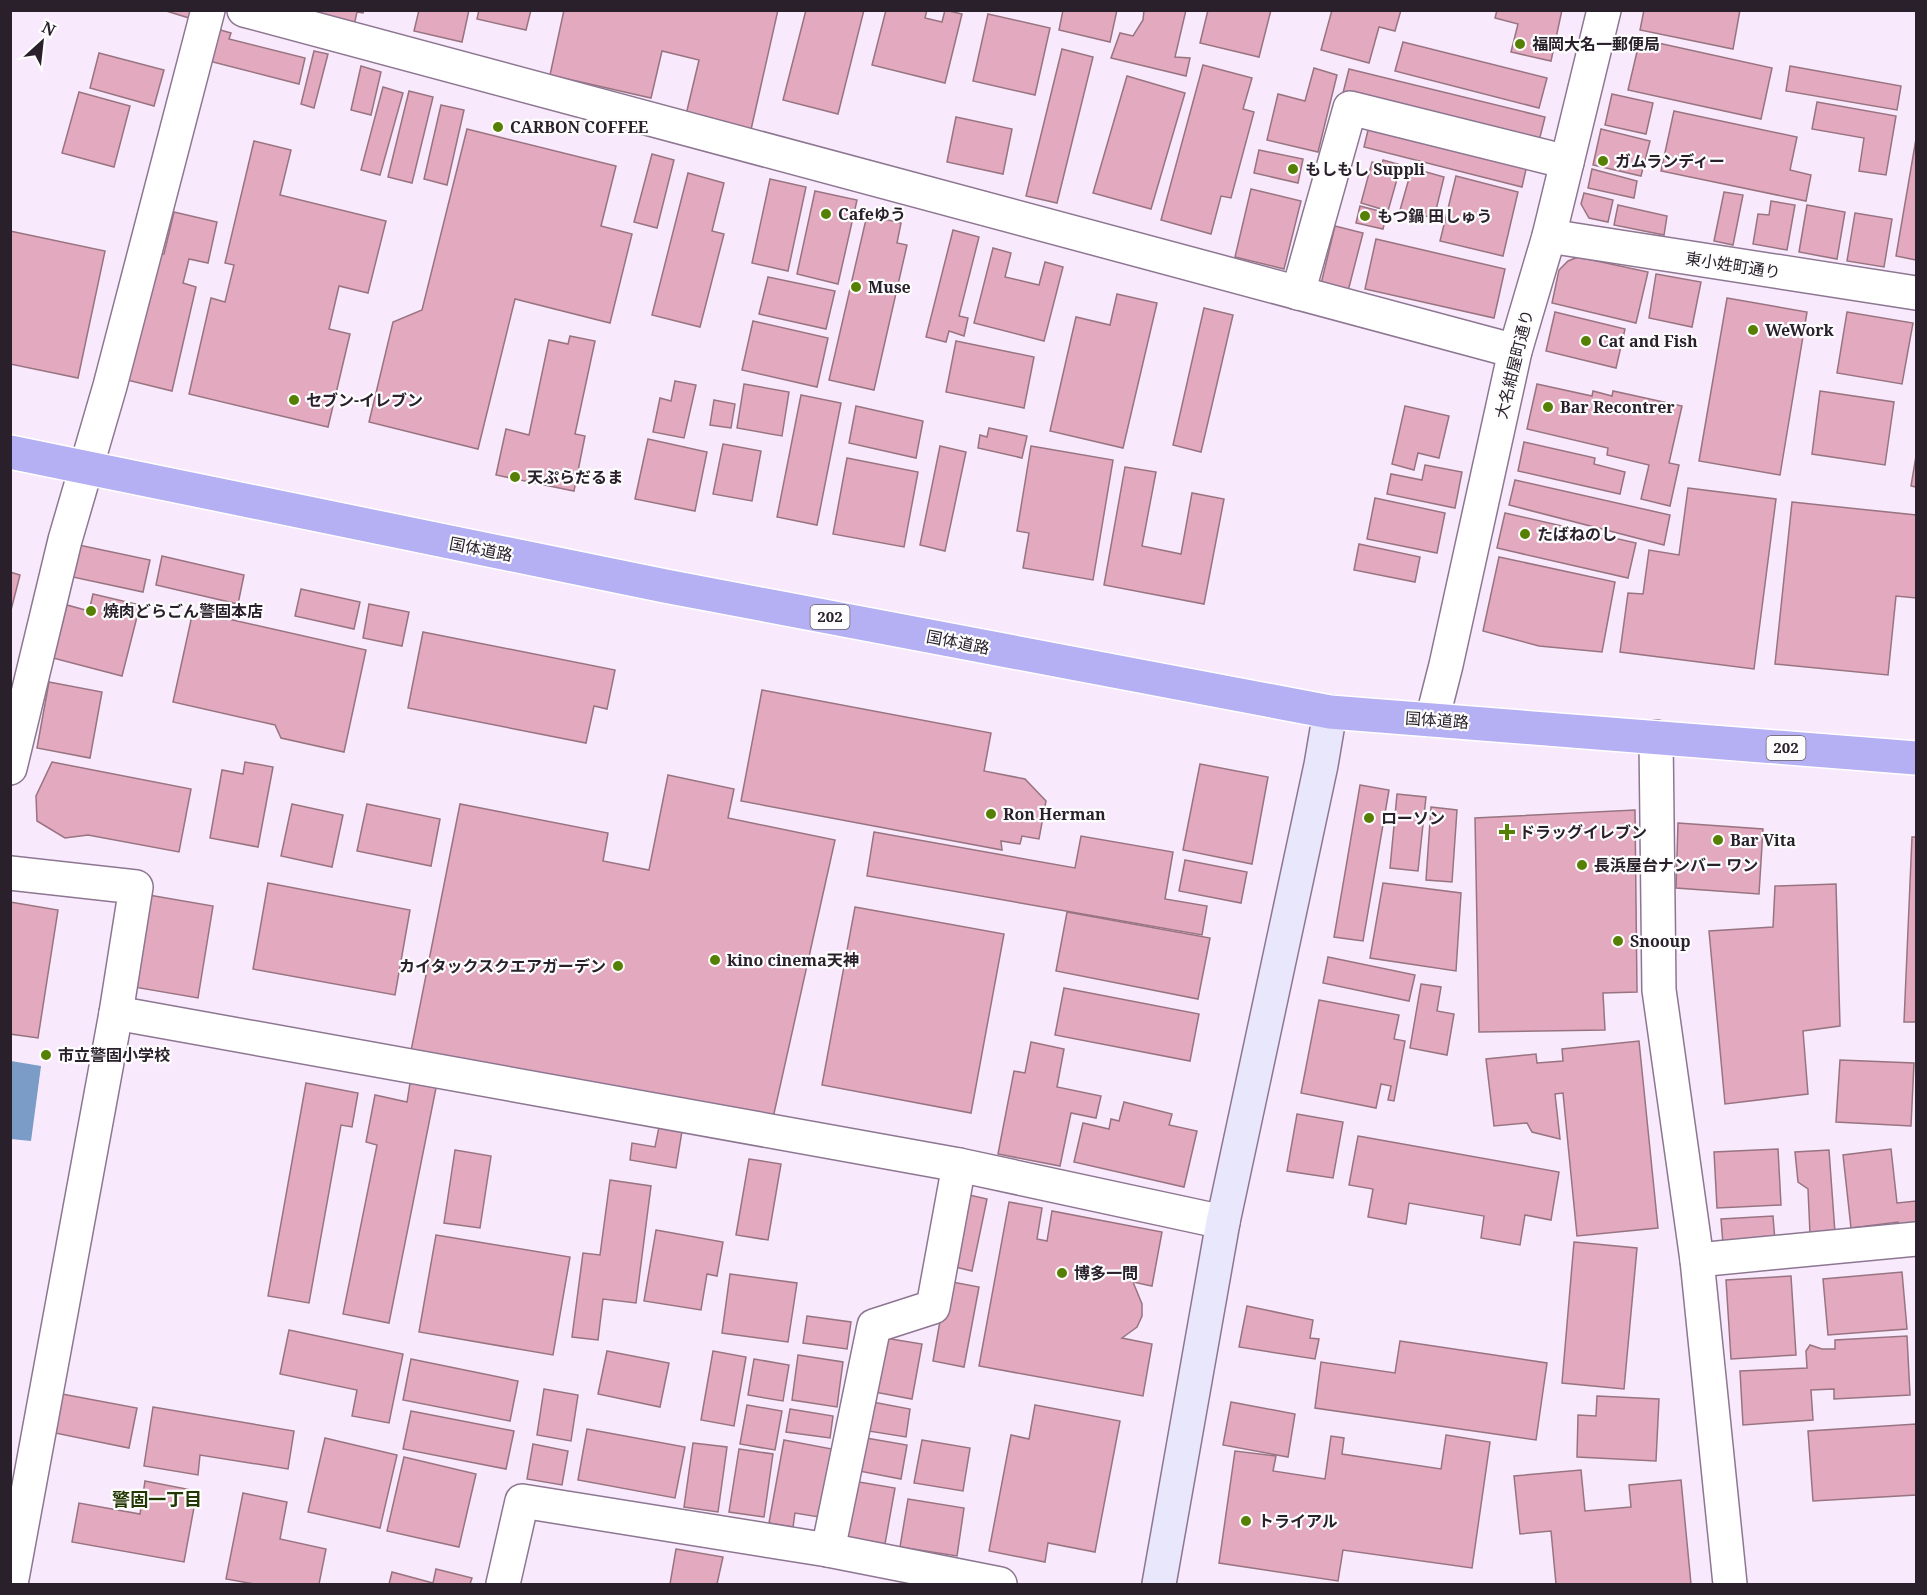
<svg xmlns="http://www.w3.org/2000/svg" width="1927" height="1595" viewBox="0 0 1927 1595" font-family="'Noto Serif','Noto Sans JP',serif">
<style>
.water{fill:#7a9cc6}
.building{fill:#e3a9bf;stroke:#987481;stroke-width:1.5}
.lines{fill:none;stroke-linecap:round;stroke-linejoin:round}
.street-casing{stroke:#8d7691;stroke-width:36}
.secondary-casing{stroke:#8d7691;stroke-width:36}
.highway-casing{stroke:#fff;stroke-width:36}
.street{stroke:#fff;stroke-width:33}
.secondary{stroke:#e9e7fb;stroke-width:33}
.highway{stroke:#b5aff3;stroke-width:33}
.poi-dot{fill:#568004;stroke:#fdfdfd;stroke-width:2}
.labels{text-anchor:middle;stroke-width:4.5;stroke-linejoin:round;paint-order:stroke}
.shield{fill:#fdfdfd;stroke:#69626a;stroke-width:1.5}
.shield-label{font-size:15px;font-weight:bold;fill:#29202b}
.poi-label{font-size:16px;font-weight:bold;fill:#29202b;stroke:#fdfdfd;text-anchor:start}
.street-label{font-size:16px;fill:#29202b;stroke:#fdfdfd}
.neighbourhood-label{font-size:18px;font-weight:bold;fill:#233702;stroke:#fdfdfd}
</style>
<rect width="100%" height="100%" fill="#f9e9fc"/>
<polygon class="water" points="11,1061 41,1066 31,1141 11,1139"/>
<g class="building">
<polygon points="163,10 191,10 189,18"/>
<polygon points="308,10 364,10 363,13 357,12 353,30"/>
<polygon points="419,10 469,10 462,42 414,31"/>
<polygon points="479,10 531,10 526,30 477,19"/>
<polygon points="564,10 778,10 750,134 685,119 699,60 662,51 651,98 550,75"/>
<polygon points="806,10 864,10 838,114 783,100"/>
<polygon points="886,10 927,10 925,18 942,22 945,10 962,14 945,83 872,65"/>
<polygon points="1063,10 1117,10 1110,42 1059,30"/>
<polygon points="1186,10 1175,57 1190,58 1186,76 1111,58 1120,33 1133,36 1143,20 1144,10"/>
<polygon points="1208,10 1271,10 1259,57 1200,43"/>
<polygon points="1332,10 1401,10 1395,31 1379,27 1369,63 1321,50"/>
<polygon points="1497,10 1562,10 1551,61 1511,52 1518,24 1495,18"/>
<polygon points="1644,10 1740,10 1733,49 1640,30"/>
<polygon points="988,14 1050,28 1035,95 973,81"/>
<polygon points="217,29 231,33 229,39 305,58 299,84 209,61"/>
<polygon points="1640,39 1772,68 1761,119 1628,90"/>
<polygon points="1403,42 1547,78 1539,108 1395,71"/>
<polygon points="1062,49 1093,57 1057,203 1026,196"/>
<polygon points="314,51 328,54 314,108 301,104"/>
<polygon points="99,53 164,70 154,106 90,88"/>
<polygon points="1203,65 1252,78 1243,109 1254,112 1231,198 1221,196 1211,234 1161,220"/>
<polygon points="361,66 381,72 371,115 351,110"/>
<polygon points="1790,66 1901,86 1897,110 1786,91"/>
<polygon points="1314,68 1337,75 1318,152 1267,140 1278,94 1305,101"/>
<polygon points="1349,69 1545,117 1539,141 1343,93"/>
<polygon points="1127,76 1185,93 1151,209 1093,193"/>
<polygon points="383,87 403,93 380,175 361,170"/>
<polygon points="409,91 433,97 412,183 388,177"/>
<polygon points="79,92 130,106 114,167 62,153"/>
<polygon points="1612,94 1653,103 1646,134 1605,125"/>
<polygon points="1817,102 1896,116 1886,175 1859,171 1864,138 1812,129"/>
<polygon points="441,105 464,110 447,185 424,179"/>
<polygon points="1674,111 1797,137 1790,170 1811,175 1806,201 1661,171"/>
<polygon points="956,117 1012,129 1003,174 947,162"/>
<polygon points="1369,126 1527,165 1522,187 1364,147"/>
<polygon points="467,129 616,166 601,226 632,234 610,323 515,299 478,449 369,422 393,322 422,310"/>
<polygon points="1601,129 1650,141 1641,176 1593,165"/>
<polygon points="1916,139 1916,260 1896,256"/>
<polygon points="254,141 291,150 280,195 386,221 368,293 339,286 329,329 350,334 328,427 189,394 211,298 225,302 234,265 225,263"/>
<polygon points="1259,150 1303,159 1298,183 1254,173"/>
<polygon points="652,154 674,160 657,228 634,222"/>
<polygon points="1383,160 1401,165 1388,211 1361,203 1372,162 1382,164"/>
<polygon points="1412,168 1444,177 1434,218 1400,210"/>
<polygon points="1592,169 1637,181 1634,198 1588,188"/>
<polygon points="688,173 724,183 712,231 724,234 700,327 652,315"/>
<polygon points="1456,176 1518,192 1503,256 1440,241"/>
<polygon points="770,179 806,187 788,271 752,263"/>
<polygon points="1251,189 1301,201 1284,269 1235,257"/>
<polygon points="815,191 857,200 838,284 797,274"/>
<polygon points="1724,192 1743,195 1733,245 1714,241"/>
<polygon points="1584,193 1613,200 1608,222 1589,218 1581,204"/>
<polygon points="1771,201 1795,205 1787,250 1753,244 1758,214 1769,215"/>
<polygon points="1618,205 1667,216 1664,235 1614,225"/>
<polygon points="1807,205 1845,212 1837,259 1799,252"/>
<polygon points="1360,206 1387,213 1383,229 1356,223"/>
<polygon points="174,212 217,222 208,263 189,259 183,283 196,287 172,391 123,379 153,252 164,254"/>
<polygon points="1855,213 1892,219 1884,267 1847,261"/>
<polygon points="867,215 901,223 897,243 907,245 874,390 829,380"/>
<polygon points="1335,226 1363,233 1347,295 1320,288"/>
<polygon points="953,230 979,237 959,316 968,318 964,336 949,331 946,342 926,337"/>
<polygon points="10,231 105,251 78,378 10,364"/>
<polygon points="1376,239 1505,269 1494,318 1365,289"/>
<polygon points="993,248 1011,253 1005,277 1039,285 1045,262 1063,267 1044,341 974,323"/>
<polygon points="1578,257 1648,272 1636,323 1552,303 1559,270 1568,261"/>
<polygon points="1656,274 1701,282 1692,327 1649,318"/>
<polygon points="768,277 835,291 826,329 759,314"/>
<polygon points="1117,294 1157,303 1123,448 1050,431 1076,317 1110,325"/>
<polygon points="1727,298 1807,312 1780,475 1699,461"/>
<polygon points="1204,308 1233,315 1201,452 1173,445"/>
<polygon points="1555,312 1625,329 1616,368 1546,351"/>
<polygon points="1847,312 1913,323 1902,384 1837,373"/>
<polygon points="753,321 828,338 817,387 742,370"/>
<polygon points="570,336 595,341 575,434 585,436 574,491 496,475 506,429 529,435 549,340 568,344"/>
<polygon points="956,341 1034,357 1024,408 946,392"/>
<polygon points="675,381 696,385 684,438 653,432 660,398 671,401"/>
<polygon points="744,384 789,392 782,436 737,428"/>
<polygon points="1537,384 1592,396 1593,391 1612,396 1613,391 1682,406 1669,463 1679,465 1670,506 1641,499 1649,465 1607,455 1608,448 1527,429"/>
<polygon points="1820,391 1894,402 1885,465 1812,454"/>
<polygon points="801,395 841,403 817,525 777,517"/>
<polygon points="714,400 735,404 731,428 710,425"/>
<polygon points="856,406 923,421 916,458 849,443"/>
<polygon points="1405,406 1449,416 1439,458 1418,453 1414,470 1392,464"/>
<polygon points="989,428 1027,436 1022,458 978,448 980,435 987,437"/>
<polygon points="648,439 707,452 695,511 635,499"/>
<polygon points="1524,442 1595,458 1594,464 1625,472 1620,494 1518,471"/>
<polygon points="723,444 761,451 752,501 713,494"/>
<polygon points="940,446 966,452 945,551 920,545"/>
<polygon points="1031,446 1113,460 1093,580 1023,568 1029,533 1017,531"/>
<polygon points="1916,456 1916,487 1911,486"/>
<polygon points="847,458 918,472 904,547 833,534"/>
<polygon points="1425,465 1462,472 1455,508 1387,494 1391,474 1422,480"/>
<polygon points="1125,467 1156,472 1142,546 1181,554 1192,493 1224,499 1204,604 1104,585"/>
<polygon points="1515,480 1670,515 1664,545 1509,505"/>
<polygon points="1688,488 1776,499 1754,669 1620,652 1628,593 1643,594 1649,550 1679,555"/>
<polygon points="1375,498 1445,513 1437,553 1367,539"/>
<polygon points="1792,502 1916,515 1916,598 1896,596 1888,675 1775,664"/>
<polygon points="1505,513 1636,543 1628,578 1497,548"/>
<polygon points="74,544 150,560 143,592 68,576"/>
<polygon points="1359,544 1420,557 1415,582 1354,570"/>
<polygon points="162,556 244,575 238,604 156,585"/>
<polygon points="1499,557 1615,582 1602,652 1539,646 1483,631"/>
<polygon points="10,572 20,575 10,614"/>
<polygon points="301,589 360,602 354,629 295,616"/>
<polygon points="93,594 140,605 122,676 53,658 67,605 89,611"/>
<polygon points="369,604 409,612 402,646 363,638"/>
<polygon points="193,611 366,650 344,752 281,738 275,725 173,702"/>
<polygon points="423,632 615,670 607,709 594,706 586,743 408,708"/>
<polygon points="49,682 102,692 90,758 37,748"/>
<polygon points="762,690 991,733 984,771 1025,779 1046,801 1039,839 1022,836 1020,844 1001,841 1002,850 741,801"/>
<polygon points="52,762 191,789 179,852 88,835 65,838 37,821 36,796"/>
<polygon points="245,762 273,767 258,847 210,838 222,770 243,774"/>
<polygon points="1200,764 1268,777 1252,864 1183,850"/>
<polygon points="668,775 734,789 728,818 835,840 773,1118 409,1061 460,804 608,833 603,861 649,870"/>
<polygon points="1360,785 1389,790 1363,941 1334,937"/>
<polygon points="1397,794 1426,797 1418,871 1390,868"/>
<polygon points="292,804 343,815 332,867 281,856"/>
<polygon points="367,804 440,819 431,866 357,851"/>
<polygon points="1431,807 1457,810 1452,882 1426,880"/>
<polygon points="1635,810 1637,992 1603,993 1605,1030 1479,1032 1475,818"/>
<polygon points="1678,823 1763,829 1759,894 1676,888"/>
<polygon points="874,832 1075,868 1081,836 1173,852 1165,899 1207,906 1202,935 867,876"/>
<polygon points="1912,837 1916,837 1916,1022 1904,1022"/>
<polygon points="1185,860 1247,872 1241,903 1179,891"/>
<polygon points="268,883 410,910 395,995 253,969"/>
<polygon points="1383,883 1461,893 1456,971 1370,958"/>
<polygon points="1836,884 1840,1026 1803,1031 1808,1094 1725,1104 1709,931 1773,927 1775,886"/>
<polygon points="143,894 213,906 198,998 128,986"/>
<polygon points="10,902 58,910 38,1038 10,1034"/>
<polygon points="855,907 1004,934 971,1113 822,1085"/>
<polygon points="1067,912 1210,938 1198,999 1056,971"/>
<polygon points="1328,957 1415,975 1409,1001 1323,983"/>
<polygon points="1421,984 1441,987 1437,1011 1454,1014 1447,1055 1410,1048"/>
<polygon points="1064,988 1199,1014 1190,1061 1055,1035"/>
<polygon points="1319,1000 1399,1015 1394,1039 1405,1041 1394,1101 1388,1100 1391,1086 1381,1084 1376,1108 1301,1093"/>
<polygon points="1639,1041 1658,1228 1577,1236 1563,1093 1555,1094 1560,1139 1532,1132 1527,1123 1494,1126 1486,1059 1536,1054 1537,1063 1563,1061 1562,1049"/>
<polygon points="1031,1042 1064,1049 1057,1087 1101,1096 1096,1118 1071,1113 1060,1166 998,1154 1014,1071 1025,1073"/>
<polygon points="1840,1060 1914,1063 1911,1126 1836,1122"/>
<polygon points="411,1077 437,1083 389,1323 343,1314 377,1145 366,1142 375,1095 407,1102"/>
<polygon points="306,1083 358,1093 352,1127 341,1125 309,1303 268,1296"/>
<polygon points="1124,1102 1172,1114 1169,1125 1197,1131 1184,1187 1074,1162 1083,1123 1109,1129 1111,1119 1119,1121"/>
<polygon points="1297,1114 1343,1122 1333,1178 1287,1171"/>
<polygon points="659,1127 682,1131 676,1168 630,1160 632,1143 655,1147"/>
<polygon points="1358,1136 1559,1172 1551,1220 1525,1215 1520,1245 1481,1238 1484,1216 1409,1203 1406,1224 1368,1217 1373,1189 1349,1185"/>
<polygon points="1778,1149 1781,1205 1717,1208 1714,1152"/>
<polygon points="1891,1149 1897,1203 1916,1201 1916,1230 1898,1232 1898,1222 1851,1228 1843,1155"/>
<polygon points="455,1150 491,1156 480,1228 444,1223"/>
<polygon points="1829,1150 1835,1233 1810,1234 1808,1189 1798,1182 1795,1152"/>
<polygon points="749,1159 781,1164 768,1240 736,1235"/>
<polygon points="610,1180 651,1186 636,1303 603,1299 598,1340 572,1337 583,1253 600,1255"/>
<polygon points="965,1194 987,1199 972,1271 951,1266"/>
<polygon points="1009,1202 1042,1208 1037,1239 1047,1241 1052,1211 1162,1232 1152,1286 1133,1282 1142,1304 1142,1316 1137,1327 1122,1338 1152,1344 1143,1396 979,1366"/>
<polygon points="1773,1216 1775,1241 1723,1244 1721,1219"/>
<polygon points="656,1230 723,1242 717,1276 707,1274 701,1310 644,1301"/>
<polygon points="436,1235 570,1257 553,1355 419,1332"/>
<polygon points="1574,1242 1637,1248 1624,1389 1562,1383"/>
<polygon points="1902,1272 1907,1329 1828,1335 1823,1279"/>
<polygon points="730,1274 797,1283 788,1342 722,1333"/>
<polygon points="1791,1276 1796,1355 1731,1359 1726,1280"/>
<polygon points="947,1281 979,1287 964,1367 933,1361"/>
<polygon points="1247,1306 1313,1320 1310,1338 1319,1339 1315,1359 1239,1347"/>
<polygon points="807,1316 851,1322 847,1349 803,1343"/>
<polygon points="289,1330 403,1354 389,1423 352,1416 357,1390 280,1374"/>
<polygon points="1907,1336 1910,1395 1834,1399 1834,1389 1811,1390 1813,1420 1743,1425 1740,1371 1807,1368 1806,1351 1810,1345 1822,1349 1835,1349 1835,1340"/>
<polygon points="879,1337 922,1344 912,1399 869,1391"/>
<polygon points="1400,1341 1547,1363 1536,1440 1315,1408 1321,1362 1395,1373"/>
<polygon points="607,1351 669,1363 660,1407 598,1394"/>
<polygon points="713,1351 746,1357 734,1426 701,1420"/>
<polygon points="798,1355 843,1362 837,1407 792,1400"/>
<polygon points="411,1359 518,1381 510,1421 403,1400"/>
<polygon points="754,1359 789,1365 783,1401 748,1395"/>
<polygon points="544,1389 578,1395 571,1441 537,1435"/>
<polygon points="62,1394 137,1408 129,1448 55,1433"/>
<polygon points="1597,1396 1659,1399 1656,1461 1577,1457 1578,1415 1596,1416"/>
<polygon points="867,1401 910,1409 906,1437 862,1430"/>
<polygon points="1231,1402 1295,1414 1288,1457 1223,1445"/>
<polygon points="747,1405 782,1411 775,1450 740,1444"/>
<polygon points="1035,1405 1120,1421 1095,1552 1048,1543 1045,1562 989,1551 1011,1435 1029,1439"/>
<polygon points="153,1407 294,1431 288,1469 200,1455 198,1475 144,1466"/>
<polygon points="790,1409 833,1416 830,1438 786,1432"/>
<polygon points="411,1411 514,1431 506,1469 403,1449"/>
<polygon points="1916,1424 1916,1495 1813,1501 1808,1431"/>
<polygon points="587,1429 685,1447 675,1498 578,1480"/>
<polygon points="1446,1435 1490,1442 1472,1568 1343,1550 1338,1581 1219,1563 1235,1451 1276,1456 1273,1471 1325,1479 1331,1436 1344,1438 1342,1454 1441,1469"/>
<polygon points="325,1438 397,1455 380,1528 308,1512"/>
<polygon points="866,1438 907,1445 901,1479 859,1471"/>
<polygon points="784,1440 832,1449 819,1517 795,1513 793,1527 769,1523"/>
<polygon points="922,1440 970,1448 963,1491 914,1483"/>
<polygon points="693,1443 727,1447 718,1512 684,1507"/>
<polygon points="533,1444 568,1451 562,1485 527,1479"/>
<polygon points="739,1449 773,1454 764,1517 729,1512"/>
<polygon points="404,1457 476,1474 459,1547 387,1531"/>
<polygon points="1581,1470 1585,1511 1631,1507 1629,1485 1681,1480 1691,1584 1556,1584 1551,1531 1520,1534 1514,1476"/>
<polygon points="145,1481 197,1491 184,1562 72,1542 79,1503 140,1514"/>
<polygon points="853,1481 895,1488 885,1544 842,1537"/>
<polygon points="243,1493 287,1502 280,1539 326,1549 319,1584 254,1584 226,1579"/>
<polygon points="908,1499 964,1508 957,1556 900,1547"/>
<polygon points="676,1549 723,1557 717,1584 670,1584"/>
<polygon points="436,1569 472,1578 470,1584 389,1584 392,1572 433,1583"/>
</g>
<g class="lines">
<defs>
<g id="street">
<polyline points="244,10 1515,351"/>
<polyline points="1549,236 1916,293"/>
<polyline points="1298,293 1350,108 1567,162"/>
<polyline points="1432,720 1446,665 1515,351 1549,236 1604,10"/>
<polyline points="1656,737 1659,990 1697,1260 1730,1584"/>
<polyline points="10,768 65,540 110,386 208,10"/>
<polyline points="10,873 136,887 116,1013 11,1584"/>
<polyline points="116,1013 959,1165 1223,1222"/>
<polyline points="959,1165 933,1307 874,1326 828,1550 1000,1584"/>
<polyline points="1697,1260 1916,1239"/>
<polyline points="503,1584 522,1501 828,1550"/>
</g>
<polyline id="secondary" points="1159,1584 1223,1222 1321,765 1330,712"/>
<polyline id="highway" points="10,452 665,586 1330,712 1916,758"/>
</defs>
<use href="#street" class="street-casing"/>
<use href="#secondary" class="secondary-casing"/>
<use href="#highway" class="highway-casing"/>
<use href="#street" class="street"/>
<use href="#secondary" class="secondary"/>
<use href="#highway" class="highway"/>
</g>
<g class="poi-dot">
<circle cx="1520" cy="44" r="6"/>
<circle cx="498" cy="127" r="6"/>
<circle cx="1603" cy="161" r="6"/>
<circle cx="1293" cy="169" r="6"/>
<circle cx="826" cy="214" r="6"/>
<circle cx="1365" cy="216" r="6"/>
<circle cx="856" cy="287" r="6"/>
<circle cx="1753" cy="330" r="6"/>
<circle cx="1586" cy="341" r="6"/>
<circle cx="294" cy="400" r="6"/>
<circle cx="1548" cy="407" r="6"/>
<circle cx="515" cy="477" r="6"/>
<circle cx="1525" cy="534" r="6"/>
<circle cx="91" cy="611" r="6"/>
<circle cx="991" cy="814" r="6"/>
<circle cx="1369" cy="818" r="6"/>
<path d="M1504 823h6v6h6v6h-6v6h-6v-6h-6v-6h6z"/>
<circle cx="1718" cy="840" r="6"/>
<circle cx="1582" cy="865" r="6"/>
<circle cx="1618" cy="941" r="6"/>
<circle cx="715" cy="960" r="6"/>
<circle cx="618" cy="966" r="6"/>
<circle cx="46" cy="1055" r="6"/>
<circle cx="1062" cy="1273" r="6"/>
<circle cx="1246" cy="1521" r="6"/>
</g>
<g class="labels">
<g class="shield">
<rect x="810.5" y="605" width="39" height="24" rx="4.5"/>
<rect x="1766.5" y="736" width="39" height="24" rx="4.5"/>
</g>
<g class="shield-label">
<text x="830" y="622">202</text>
<text x="1786" y="753">202</text>
</g>
<g class="poi-label">
<text x="1532" y="50">福岡大名一郵便局</text>
<text x="510" y="133">CARBON COFFEE</text>
<text x="1615" y="167">ガムランディー</text>
<text x="1305" y="175">もしもし Suppli</text>
<text x="838" y="220">Cafeゆう</text>
<text x="1377" y="222">もつ鍋 田しゅう</text>
<text x="868" y="293">Muse</text>
<text x="1765" y="336">WeWork</text>
<text x="1598" y="347">Cat and Fish</text>
<text x="306" y="406">セブン-イレブン</text>
<text x="1560" y="413">Bar Recontrer</text>
<text x="527" y="483">天ぷらだるま</text>
<text x="1537" y="540">たばねのし</text>
<text x="103" y="617">焼肉どらごん警固本店</text>
<text x="1003" y="820">Ron Herman</text>
<text x="1381" y="824">ローソン</text>
<text x="1519" y="838">ドラッグイレブン</text>
<text x="1730" y="846">Bar Vita</text>
<text x="1594" y="871">長浜屋台ナンバー ワン</text>
<text x="1630" y="947">Snooup</text>
<text x="727" y="966">kino cinema天神</text>
<text x="606" y="972" text-anchor="end">カイタックスクエアガーデン</text>
<text x="58" y="1061">市立警固小学校</text>
<text x="1074" y="1279">博多一問</text>
<text x="1258" y="1527">トライアル</text>
</g>
<g class="street-label">
<text transform="translate(1733 265) rotate(9)" y="6">東小姓町通り</text>
<text transform="translate(1514 364) rotate(-76)" y="6">大名紺屋町通り</text>
<text transform="translate(481 549) rotate(11)" y="6">国体道路</text>
<text transform="translate(958 642) rotate(11)" y="6">国体道路</text>
<text transform="translate(1437 720) rotate(4)" y="6">国体道路</text>
</g>
<g class="neighbourhood-label">
<text x="157" y="1506">警固一丁目</text>
</g>
</g>
<rect width="1927" height="1595" fill="none" stroke="#29202b" stroke-width="24"/>
<g transform="translate(42 42) rotate(27)" stroke="#fdfdfd" stroke-width="4.5" paint-order="stroke">
<path d="M0-4.5L10 22L0 15L-10 22Z" fill="#29202b"/>
<text y="-9" font-size="16" font-weight="bold" text-anchor="middle" fill="#29202b">N</text>
</g>
</svg>
